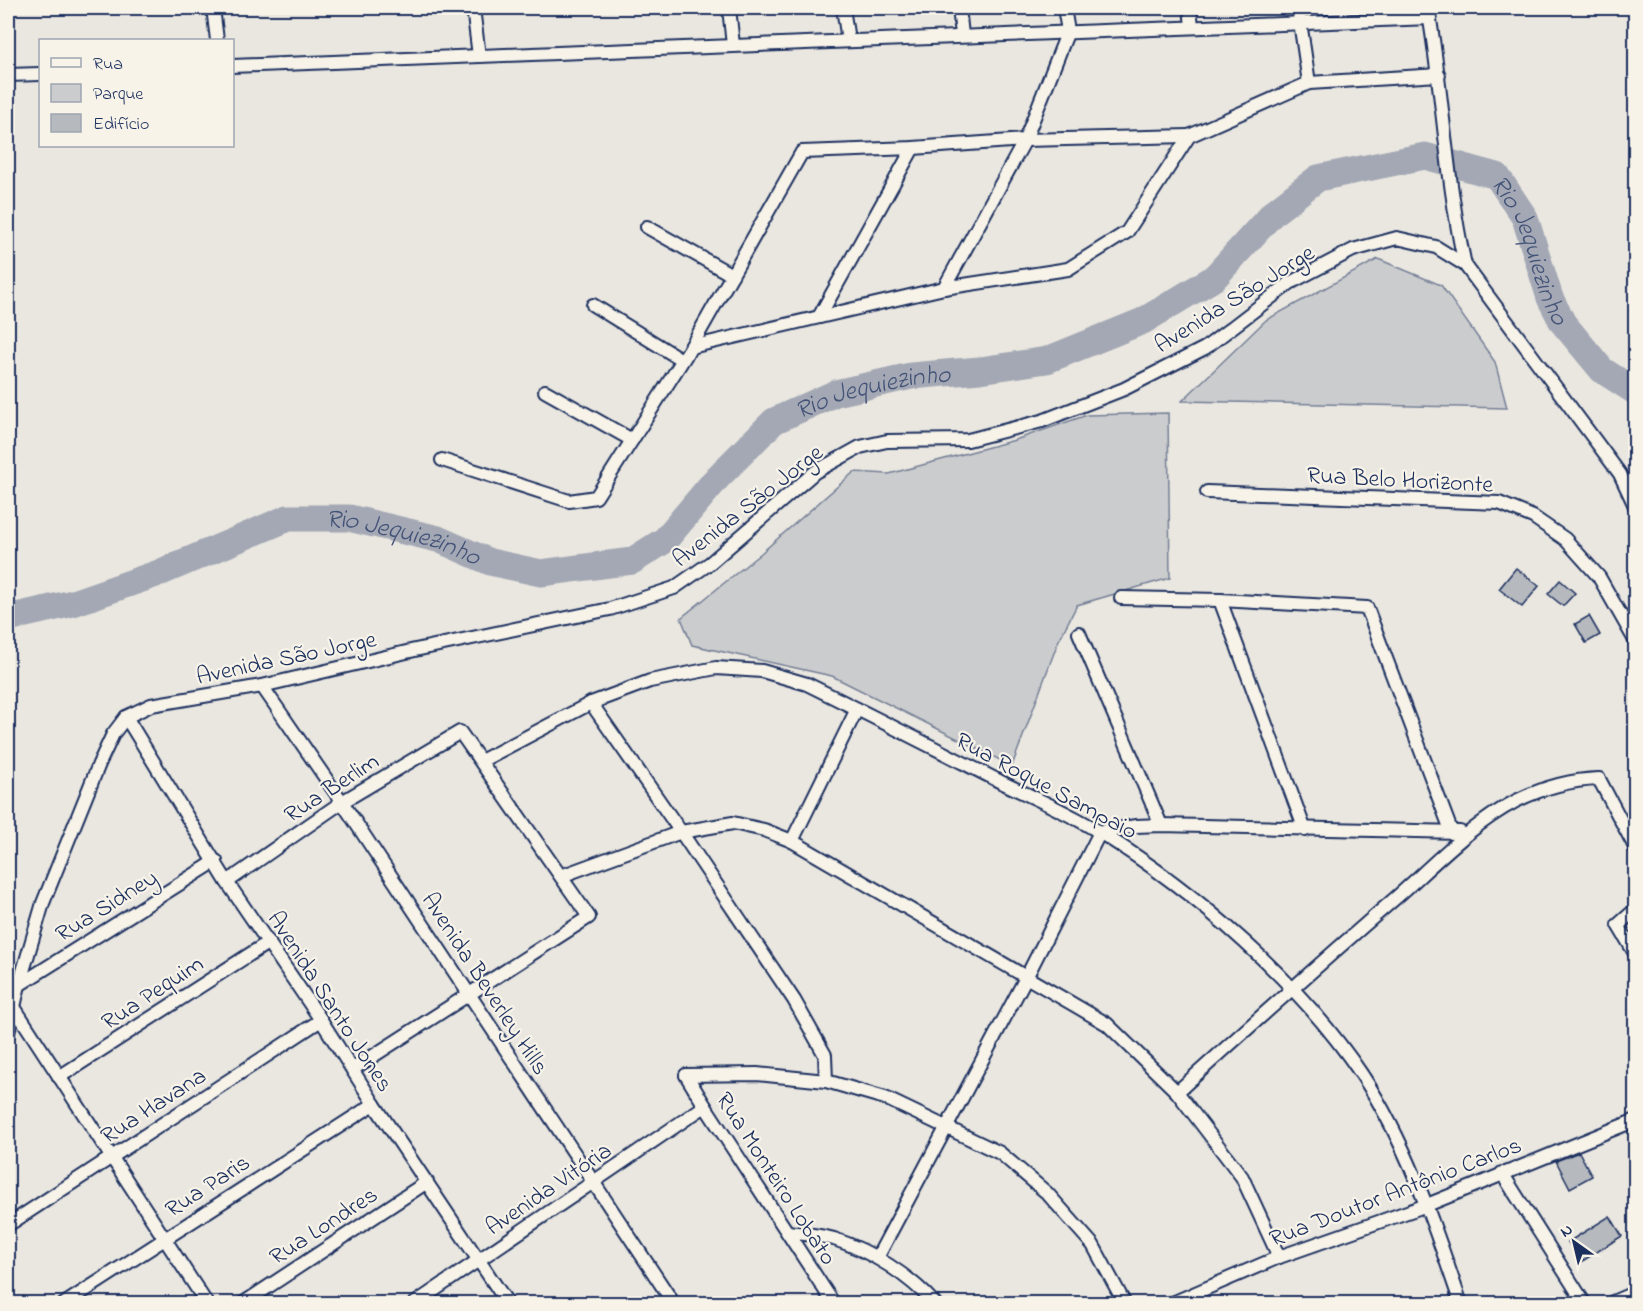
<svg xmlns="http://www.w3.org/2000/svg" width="1643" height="1311" viewBox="0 0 1643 1311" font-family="'Indie Flower',sans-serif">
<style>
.green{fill:#cbcccd;stroke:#737e96;stroke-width:1.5}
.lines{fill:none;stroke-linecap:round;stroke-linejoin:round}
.river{stroke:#a3a8b4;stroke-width:27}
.building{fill:#b6babf;stroke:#1b2f5e;stroke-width:1.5}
.minor-casing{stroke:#1b2f5e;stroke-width:16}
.minor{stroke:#f7f3e8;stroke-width:12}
.labels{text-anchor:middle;stroke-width:4.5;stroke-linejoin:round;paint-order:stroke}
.street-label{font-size:24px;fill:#1b2f5e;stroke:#f7f3e8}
.water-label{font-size:26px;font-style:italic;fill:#445378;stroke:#f7f3e8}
</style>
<rect width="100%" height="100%" fill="#eae7e0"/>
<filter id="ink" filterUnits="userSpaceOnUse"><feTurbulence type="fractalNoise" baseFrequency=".0167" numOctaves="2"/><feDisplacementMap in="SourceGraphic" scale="12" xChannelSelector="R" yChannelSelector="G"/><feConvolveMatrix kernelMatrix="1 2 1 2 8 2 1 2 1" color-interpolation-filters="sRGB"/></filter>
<g filter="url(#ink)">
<g class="green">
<polygon points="1378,259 1441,285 1495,362 1507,408 1182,401 1266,320"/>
<polygon points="1168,413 1170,578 1077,605 1058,642 1012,766 832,676 692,645 681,618 760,554 854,472 889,474 1015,440 1087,415"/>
</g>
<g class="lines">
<path class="river" id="s1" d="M8 618 73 603 159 573 288 518H349L438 539 490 562 541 573 632 561 665 540 718 477 774 421 836 393 911 376 980 370 1047 360 1143 321 1214 278 1273 213 1318 178 1425 156 1497 176 1525 218 1550 298 1563 323 1602 370 1636 392"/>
</g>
<g class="building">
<polygon points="1516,568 1539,586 1522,607 1499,589"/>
<polygon points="1560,580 1575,593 1563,606 1548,594"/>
<polygon points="1589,616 1600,635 1586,643 1575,624"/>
<polygon points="1579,1152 1592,1176 1570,1188 1556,1161"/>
<polygon points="1610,1216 1622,1236 1581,1262 1568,1242"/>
</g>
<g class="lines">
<defs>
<g id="minor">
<polyline points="213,8 217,40"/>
<polyline points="473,8 479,56"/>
<polyline points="729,8 733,45"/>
<polyline points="843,8 848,40"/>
<polyline points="959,8 962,35"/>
<polyline points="1190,8 1192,26"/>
<polyline points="1298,8 1309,83"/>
<path d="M1428 8C1443 93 1446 180 1465 265"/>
<polyline points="232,66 1430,18"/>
<polyline points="8,75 40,74"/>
<polyline points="647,227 732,275"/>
<polyline points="944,288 1025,140 1068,31 1064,8"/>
<polyline points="593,305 682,360"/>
<polyline points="819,317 913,148"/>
<polyline points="691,347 802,152 913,148 1025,140 1189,136"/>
<polyline points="545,391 632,440"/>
<polyline points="442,460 569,501 596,497 691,347 944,288 1068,269 1127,232 1189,136 1309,83 1439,75"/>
<polyline points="1207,492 1499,503 1533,517 1565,539 1599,577 1636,642"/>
<polyline points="1121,598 1220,600 1367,608 1452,833"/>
<polyline points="1220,600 1305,830"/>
<polyline points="1079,633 1161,825"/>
<polyline points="262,686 342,802 674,1304"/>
<polyline points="591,703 681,832 794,1000 825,1055 826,1081"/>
<polyline points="126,717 227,882 321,1020 374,1104 508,1304"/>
<path d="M481 761 591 703 650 681 716 668 762 671 807 684C872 716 936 749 1001 782 1034 798 1070 813 1101 833 1197 893 1299 981 1362 1075 1408 1145 1434 1225 1461 1304"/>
<polyline points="1100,832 1136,826 1161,825 1460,832"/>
<polyline points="792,841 857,709"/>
<polyline points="561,876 681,832 733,823 764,830 792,841 1107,1024 1177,1092 1242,1177 1279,1257"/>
<polyline points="227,882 342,802 460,732 589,917 353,1069"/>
<polyline points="1636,909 1618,925 1636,955"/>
<polyline points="19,985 216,861"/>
<polyline points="14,1007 207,1304"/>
<polyline points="8,1033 19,985 43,903 99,764 113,734 126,717 151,705 262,686 415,650 610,609 674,588 710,563 815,472 860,447 887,441 968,440 1042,421 1124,389 1205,348 1290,283 1353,250 1397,238 1436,247 1465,265 1620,474 1636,508"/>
<polyline points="686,1075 757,1074 826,1081 885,1098 1000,1153 1047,1193 1093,1245 1125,1304"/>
<polyline points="686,1075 705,1106 834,1304"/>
<polyline points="59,1077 269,942"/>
<path d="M1177 1092C1250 1026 1324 960 1399 895 1435 863 1472 824 1516 801 1542 788 1569 780 1599 779L1636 849"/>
<polyline points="1502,1173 1585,1304"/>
<polyline points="8,1225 321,1020"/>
<path d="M788 1232C803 1234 820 1235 834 1239 871 1251 909 1275 935 1304"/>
<polyline points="877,1258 1031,968 1100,832"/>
<polyline points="64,1304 374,1104"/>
<polyline points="242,1304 427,1182"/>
<polyline points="414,1304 705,1106"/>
<polyline points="1170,1304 1279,1257 1427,1205 1636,1120"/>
<polyline points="1608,1304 1636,1292"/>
</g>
</defs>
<use href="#minor" class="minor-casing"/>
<use href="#minor" class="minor"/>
</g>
</g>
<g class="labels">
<g class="street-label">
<text transform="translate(1234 298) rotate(-32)" y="8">Avenida São Jorge</text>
<text transform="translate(1400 479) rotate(3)" y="8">Rua Belo Horizonte</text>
<text transform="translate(747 505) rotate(-38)" y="8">Avenida São Jorge</text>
<text transform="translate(286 657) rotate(-12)" y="8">Avenida São Jorge</text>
<text transform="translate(1047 785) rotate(28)" y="8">Rua Roque Sampaio</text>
<text transform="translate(331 787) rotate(-33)" y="8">Rua Berlim</text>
<text transform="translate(106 905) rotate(-32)" y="8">Rua Sidney</text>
<text transform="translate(486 983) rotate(57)" y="8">Avenida Beverley Hills</text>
<text transform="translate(152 992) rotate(-33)" y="8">Rua Pequim</text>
<text transform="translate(331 1001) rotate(57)" y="8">Avenida Santo Jones</text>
<text transform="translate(153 1105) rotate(-33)" y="8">Rua Havana</text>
<text transform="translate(777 1178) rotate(57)" y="8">Rua Monteiro Lobato</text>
<text transform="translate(207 1185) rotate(-33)" y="8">Rua Paris</text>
<text transform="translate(548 1188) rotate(-34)" y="8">Avenida Vitória</text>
<text transform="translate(1395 1191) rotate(-21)" y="8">Rua Doutor Antônio Carlos</text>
<text transform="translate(323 1225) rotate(-33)" y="8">Rua Londres</text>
</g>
<g class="water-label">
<text dy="9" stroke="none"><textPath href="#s1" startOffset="1731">Rio Jequiezinho</textPath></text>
<text dy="9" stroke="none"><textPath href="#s1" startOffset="956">Rio Jequiezinho</textPath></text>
<text dy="9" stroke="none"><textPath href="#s1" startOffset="416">Rio Jequiezinho</textPath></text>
</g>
</g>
<rect width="1643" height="1311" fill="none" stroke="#f7f3e8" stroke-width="30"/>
<rect x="15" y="15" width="1613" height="1281" fill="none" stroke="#1b2f5e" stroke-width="2" filter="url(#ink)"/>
<rect x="39" y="39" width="195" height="108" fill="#f7f3e8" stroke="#9fa5b1" stroke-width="1.5"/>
<rect x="51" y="58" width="30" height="9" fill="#f7f3e8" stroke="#9fa5b1" stroke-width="1.5"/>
<text x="93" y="69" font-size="18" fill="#1b2f5e">Rua</text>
<rect x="51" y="84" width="30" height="18" fill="#cbcccd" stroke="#9fa5b1" stroke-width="1.5"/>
<text x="93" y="99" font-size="18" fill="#1b2f5e">Parque</text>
<rect x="51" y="114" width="30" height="18" fill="#b6babf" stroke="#9fa5b1" stroke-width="1.5"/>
<text x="93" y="129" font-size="18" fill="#1b2f5e">Edifício</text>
<g transform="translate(1574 1242) rotate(326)" stroke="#f7f3e8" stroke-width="4.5" paint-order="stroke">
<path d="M0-4.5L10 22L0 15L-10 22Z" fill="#1b2f5e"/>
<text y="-9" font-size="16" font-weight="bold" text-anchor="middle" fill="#1b2f5e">N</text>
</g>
</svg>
